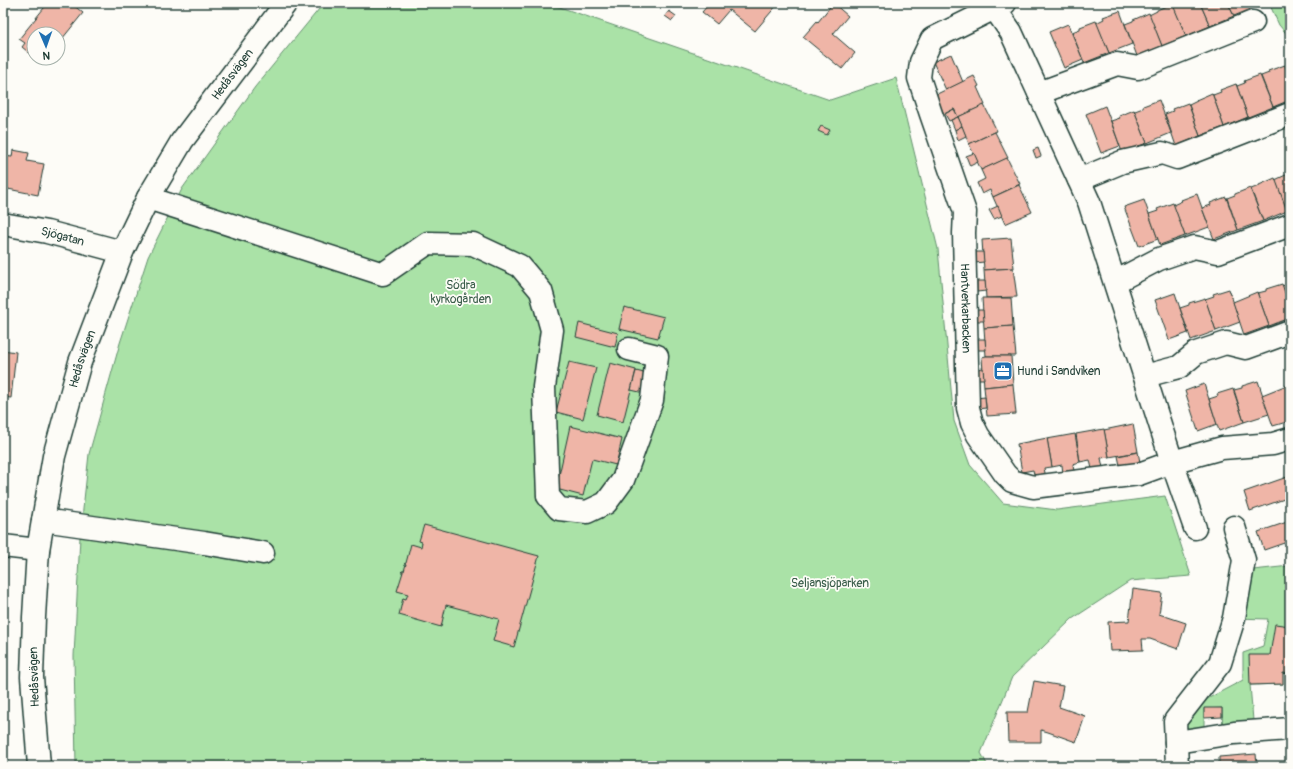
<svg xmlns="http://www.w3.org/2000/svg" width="1293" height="769" viewBox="0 0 1293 769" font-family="Pangolin,sans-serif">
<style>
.green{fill:#aae2a7;stroke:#64906e}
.building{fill:#efb5a7;stroke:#1f3d34}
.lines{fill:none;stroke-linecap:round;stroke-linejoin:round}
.minor-casing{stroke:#1f3d34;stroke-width:25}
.minor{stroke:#fdfcf7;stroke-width:22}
.labels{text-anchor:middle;stroke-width:3.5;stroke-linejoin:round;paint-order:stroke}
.street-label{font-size:12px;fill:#1f3d34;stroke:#fdfcf7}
.park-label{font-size:12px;fill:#3b5e4b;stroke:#fdfcf7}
.poi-label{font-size:12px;fill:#1f3d34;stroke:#fdfcf7;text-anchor:start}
</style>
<rect width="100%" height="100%" fill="#fdfcf7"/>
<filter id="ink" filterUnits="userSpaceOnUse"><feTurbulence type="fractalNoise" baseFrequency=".025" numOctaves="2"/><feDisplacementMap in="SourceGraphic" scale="8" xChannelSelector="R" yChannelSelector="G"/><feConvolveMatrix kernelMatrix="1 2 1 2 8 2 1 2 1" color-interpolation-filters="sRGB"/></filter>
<g filter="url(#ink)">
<g class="green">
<polygon points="324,3 548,3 830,100 896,78 938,249 954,421 970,465 1003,503 1057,510 1165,496 1191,576 1130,581 1072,619 1012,677 981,753 988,766 76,766 74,656 80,537 89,454 120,343 148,257 182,189 255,87"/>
<polygon points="1269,3 1290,3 1290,38 1279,25"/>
<polygon points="1290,566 1290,674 1283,673 1283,684 1250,685 1254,732 1223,735 1222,708 1204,709 1204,737 1182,729 1198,692 1207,699 1243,680 1243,653 1263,646 1268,619 1234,618 1253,570"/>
</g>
<g class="building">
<polygon points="48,3 71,3 83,13 58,44 58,34 34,34 34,57 22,47 25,43 19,39"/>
<polygon points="710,3 775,3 777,5 755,31 729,10 717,24 702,12"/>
<polygon points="833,3 848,16 833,34 855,53 842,69 803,37 817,21 818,22"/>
<polygon points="1173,3 1186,36 1162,46 1149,15 1157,11 1157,10"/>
<polygon points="1178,3 1200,3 1210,26 1186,36 1173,5"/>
<polygon points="1200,3 1228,3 1234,16 1210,26"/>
<polygon points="1228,3 1256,3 1258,6 1234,16"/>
<polygon points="669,11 676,16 672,21 665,16"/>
<polygon points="1120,11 1132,44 1109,53 1096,23 1104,19 1103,17"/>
<polygon points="1149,13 1162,46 1137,56 1125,24 1133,21 1133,20"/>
<polygon points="1096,21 1109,53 1084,63 1072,32 1080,29 1080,27"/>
<polygon points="1068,24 1083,60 1064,68 1049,32"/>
<polygon points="951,54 963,82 946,90 933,62"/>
<polygon points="1285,65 1290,79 1290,100 1273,107 1261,76 1269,73 1268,71"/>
<polygon points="1260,75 1273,107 1248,117 1236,84 1237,86 1245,83 1244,81"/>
<polygon points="974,76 979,86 977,87 985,105 958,117 954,109 944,114 935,95"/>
<polygon points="1236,84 1248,117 1224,127 1212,93 1213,95 1221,92 1220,90"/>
<polygon points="1212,93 1224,127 1200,136 1189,105 1197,101 1196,100"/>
<polygon points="1159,100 1171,133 1147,143 1134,110 1135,111 1143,108 1143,106"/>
<polygon points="1188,103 1200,136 1176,146 1165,114 1173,111 1172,109"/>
<polygon points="984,105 997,131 969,144 958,117"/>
<polygon points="1105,106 1120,146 1101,153 1086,114"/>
<polygon points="954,109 958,117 949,121 945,114"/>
<polygon points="1134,110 1147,143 1122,152 1111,121 1120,118 1119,116"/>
<polygon points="958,117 962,126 955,130 951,120"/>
<polygon points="821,126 830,130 827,135 818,131"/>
<polygon points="962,126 966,136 958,140 955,130"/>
<polygon points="995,132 1008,158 981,170 969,144"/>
<polygon points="1038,148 1041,156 1036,158 1033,150"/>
<polygon points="13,150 29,153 27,161 44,164 38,195 3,188 3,156 12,157"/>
<polygon points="974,153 978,162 970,166 966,156"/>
<polygon points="1007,158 1020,184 993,197 990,190 982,194 977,183 985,179 981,170"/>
<polygon points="1290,173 1290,210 1287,211 1275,180"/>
<polygon points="1275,178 1287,211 1263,221 1251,189 1259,186 1259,185"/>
<polygon points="1019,185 1032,212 1005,224 993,197"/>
<polygon points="1250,188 1263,221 1238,230 1227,198 1235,195 1235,194"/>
<polygon points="1197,194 1209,227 1185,236 1173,205 1182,201 1181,200"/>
<polygon points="1226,197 1238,230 1214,239 1202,208 1211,205 1210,203"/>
<polygon points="1144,200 1158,239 1139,246 1124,207"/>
<polygon points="1173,203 1185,236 1160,245 1149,214 1158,211 1157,209"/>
<polygon points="998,206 1002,216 994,219 989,210"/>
<polygon points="1011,238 1014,268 984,270 982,240"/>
<polygon points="974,252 983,252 984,262 975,263"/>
<polygon points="1013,268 1017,297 986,298 984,270"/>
<polygon points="977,281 985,281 986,291 977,292"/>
<polygon points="1290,283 1290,307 1282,286"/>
<polygon points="1282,284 1290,307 1290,318 1269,326 1257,292 1258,293 1266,291 1266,289"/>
<polygon points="1229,289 1240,322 1216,331 1205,299 1214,296 1213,294"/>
<polygon points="1257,292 1269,326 1244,335 1233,302"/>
<polygon points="1175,293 1188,333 1169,340 1155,300"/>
<polygon points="982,298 1011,298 1013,326 984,328"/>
<polygon points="1205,298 1216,331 1191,340 1180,308 1189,305 1189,303"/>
<polygon points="624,307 664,317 658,338 619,329"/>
<polygon points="974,310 983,310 984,321 975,321"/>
<polygon points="579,323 618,333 615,347 576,337"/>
<polygon points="1013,326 1016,356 986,356 984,328"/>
<polygon points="976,339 985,339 986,350 977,350"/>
<polygon points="3,350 16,352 11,398 3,397"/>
<polygon points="986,356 1011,356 1013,384 984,387 982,357"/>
<polygon points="569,362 596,368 583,419 556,412"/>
<polygon points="610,363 636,370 623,422 597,415"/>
<polygon points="983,368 984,379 975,379 974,369"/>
<polygon points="636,371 648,374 644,393 631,390"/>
<polygon points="1258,381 1269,414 1244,422 1234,390 1242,388 1242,386"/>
<polygon points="1013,384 1016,414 987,416 984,387"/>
<polygon points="1204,384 1217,424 1198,431 1185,391"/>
<polygon points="1287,385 1290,394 1290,421 1273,426 1262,395"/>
<polygon points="1233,389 1244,422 1219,431 1209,399 1218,396 1217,394"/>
<polygon points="985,397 986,408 977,409 976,398"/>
<polygon points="1133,424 1138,452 1109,457 1104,430"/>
<polygon points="570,426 622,439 616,465 592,459 583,496 556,489"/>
<polygon points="1104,429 1109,457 1101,458 1103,468 1092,469 1090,460 1080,462 1076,434"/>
<polygon points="1075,434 1080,462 1073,464 1074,472 1063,474 1062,465 1052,467 1047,439"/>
<polygon points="1047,438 1052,467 1044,468 1046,478 1035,479 1033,470 1022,472 1017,444"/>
<polygon points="1138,452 1141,467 1121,470 1118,456"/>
<polygon points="1290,476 1290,497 1250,511 1244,492"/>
<polygon points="1290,521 1290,541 1264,550 1258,532"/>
<polygon points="424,525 539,556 514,647 493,641 499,619 446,605 441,627 399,615 403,598 406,599 408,594 397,591 403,572 401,572 402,571 404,571 406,564 404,564 406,563 411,544 421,547 422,542 419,541"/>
<polygon points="1133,589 1162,593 1159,614 1186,623 1178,649 1150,639 1142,639 1143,650 1110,651 1108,622 1129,621"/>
<polygon points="1275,624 1290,626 1290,674 1283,673 1283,684 1250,685 1249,655 1270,655"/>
<polygon points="1034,681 1063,686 1059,707 1085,716 1076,742 1048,732 1041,730 1041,742 1008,742 1007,712 1028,712"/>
<polygon points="1204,708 1222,708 1222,717 1204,718"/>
<polygon points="1256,754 1257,766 1219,766 1219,757"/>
</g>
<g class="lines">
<defs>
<g id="minor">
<polyline points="982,3 995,9 1011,32 1089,202 1172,462 1195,528"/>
<path id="s1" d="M1005 3 932 39 921 62 919 78 931 114 965 212 964 233 968 408 972 423 978 435 1005 474 1012 481 1033 487 1139 474 1172 462 1222 448 1273 444 1290 439"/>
<polyline points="1039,93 1117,64 1138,68 1253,22"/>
<polyline points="1079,180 1122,162 1162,153 1177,158 1290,114"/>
<polyline points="148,198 383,274 428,243 473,244 520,266 541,291 552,330 544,387 548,496 559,509 587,512 606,503 623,480 652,400 657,356 629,349"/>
<path id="s2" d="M3 224 47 232 122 252"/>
<polyline points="1115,282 1159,259 1194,247 1218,252 1290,225"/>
<polyline points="1145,376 1179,367 1196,353 1226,343 1246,348 1290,332"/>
<polyline points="43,520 204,543 263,553"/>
<polyline points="3,546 38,550"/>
<polyline points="1176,742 1234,733 1290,729"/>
<path id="s3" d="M39 766 32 677 34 617 38 550 54 456 80 362 122 252 148 198 182 141 286 3"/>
<polyline points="1177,766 1175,721 1220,663 1234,618 1244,560 1234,527"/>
</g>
</defs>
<use href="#minor" class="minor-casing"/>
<use href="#minor" class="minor"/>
</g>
</g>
<defs>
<symbol id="office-square" viewBox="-11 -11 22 22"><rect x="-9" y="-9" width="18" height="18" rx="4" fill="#1f6fb2" stroke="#fdfcf7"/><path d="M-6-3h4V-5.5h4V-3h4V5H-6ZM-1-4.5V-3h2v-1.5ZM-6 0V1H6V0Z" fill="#fff"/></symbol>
</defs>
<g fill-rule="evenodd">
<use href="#office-square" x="992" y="360" width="22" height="22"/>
</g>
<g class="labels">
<g class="street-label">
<text dy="4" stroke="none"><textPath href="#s3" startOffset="737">Hedåsvägen</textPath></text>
<text dy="4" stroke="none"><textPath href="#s2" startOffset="61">Sjögatan</textPath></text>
<text dy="4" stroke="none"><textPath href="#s1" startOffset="361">Hantverkarbacken</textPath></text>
<text dy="4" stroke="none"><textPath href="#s3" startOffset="413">Hedåsvägen</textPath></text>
<text transform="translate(34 677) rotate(-92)" y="4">Hedåsvägen</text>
</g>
<g class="park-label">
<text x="461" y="289">Södra<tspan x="461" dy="14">kyrkogården</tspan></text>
<text x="830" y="587">Seljansjöparken</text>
</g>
<g class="poi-label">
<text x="1017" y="375">Hund i Sandviken</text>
</g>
</g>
<rect width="1293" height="769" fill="none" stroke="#fdfcf7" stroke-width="16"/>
<rect x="8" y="8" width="1277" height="753" fill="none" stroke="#1f3d34" stroke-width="1.5" filter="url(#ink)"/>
<g transform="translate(46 46) rotate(178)"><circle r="19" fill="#fdfcf7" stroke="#a4b0a9"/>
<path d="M0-3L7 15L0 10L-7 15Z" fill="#1f6fb2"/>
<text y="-6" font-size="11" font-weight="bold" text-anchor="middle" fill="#1f3d34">N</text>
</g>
</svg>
